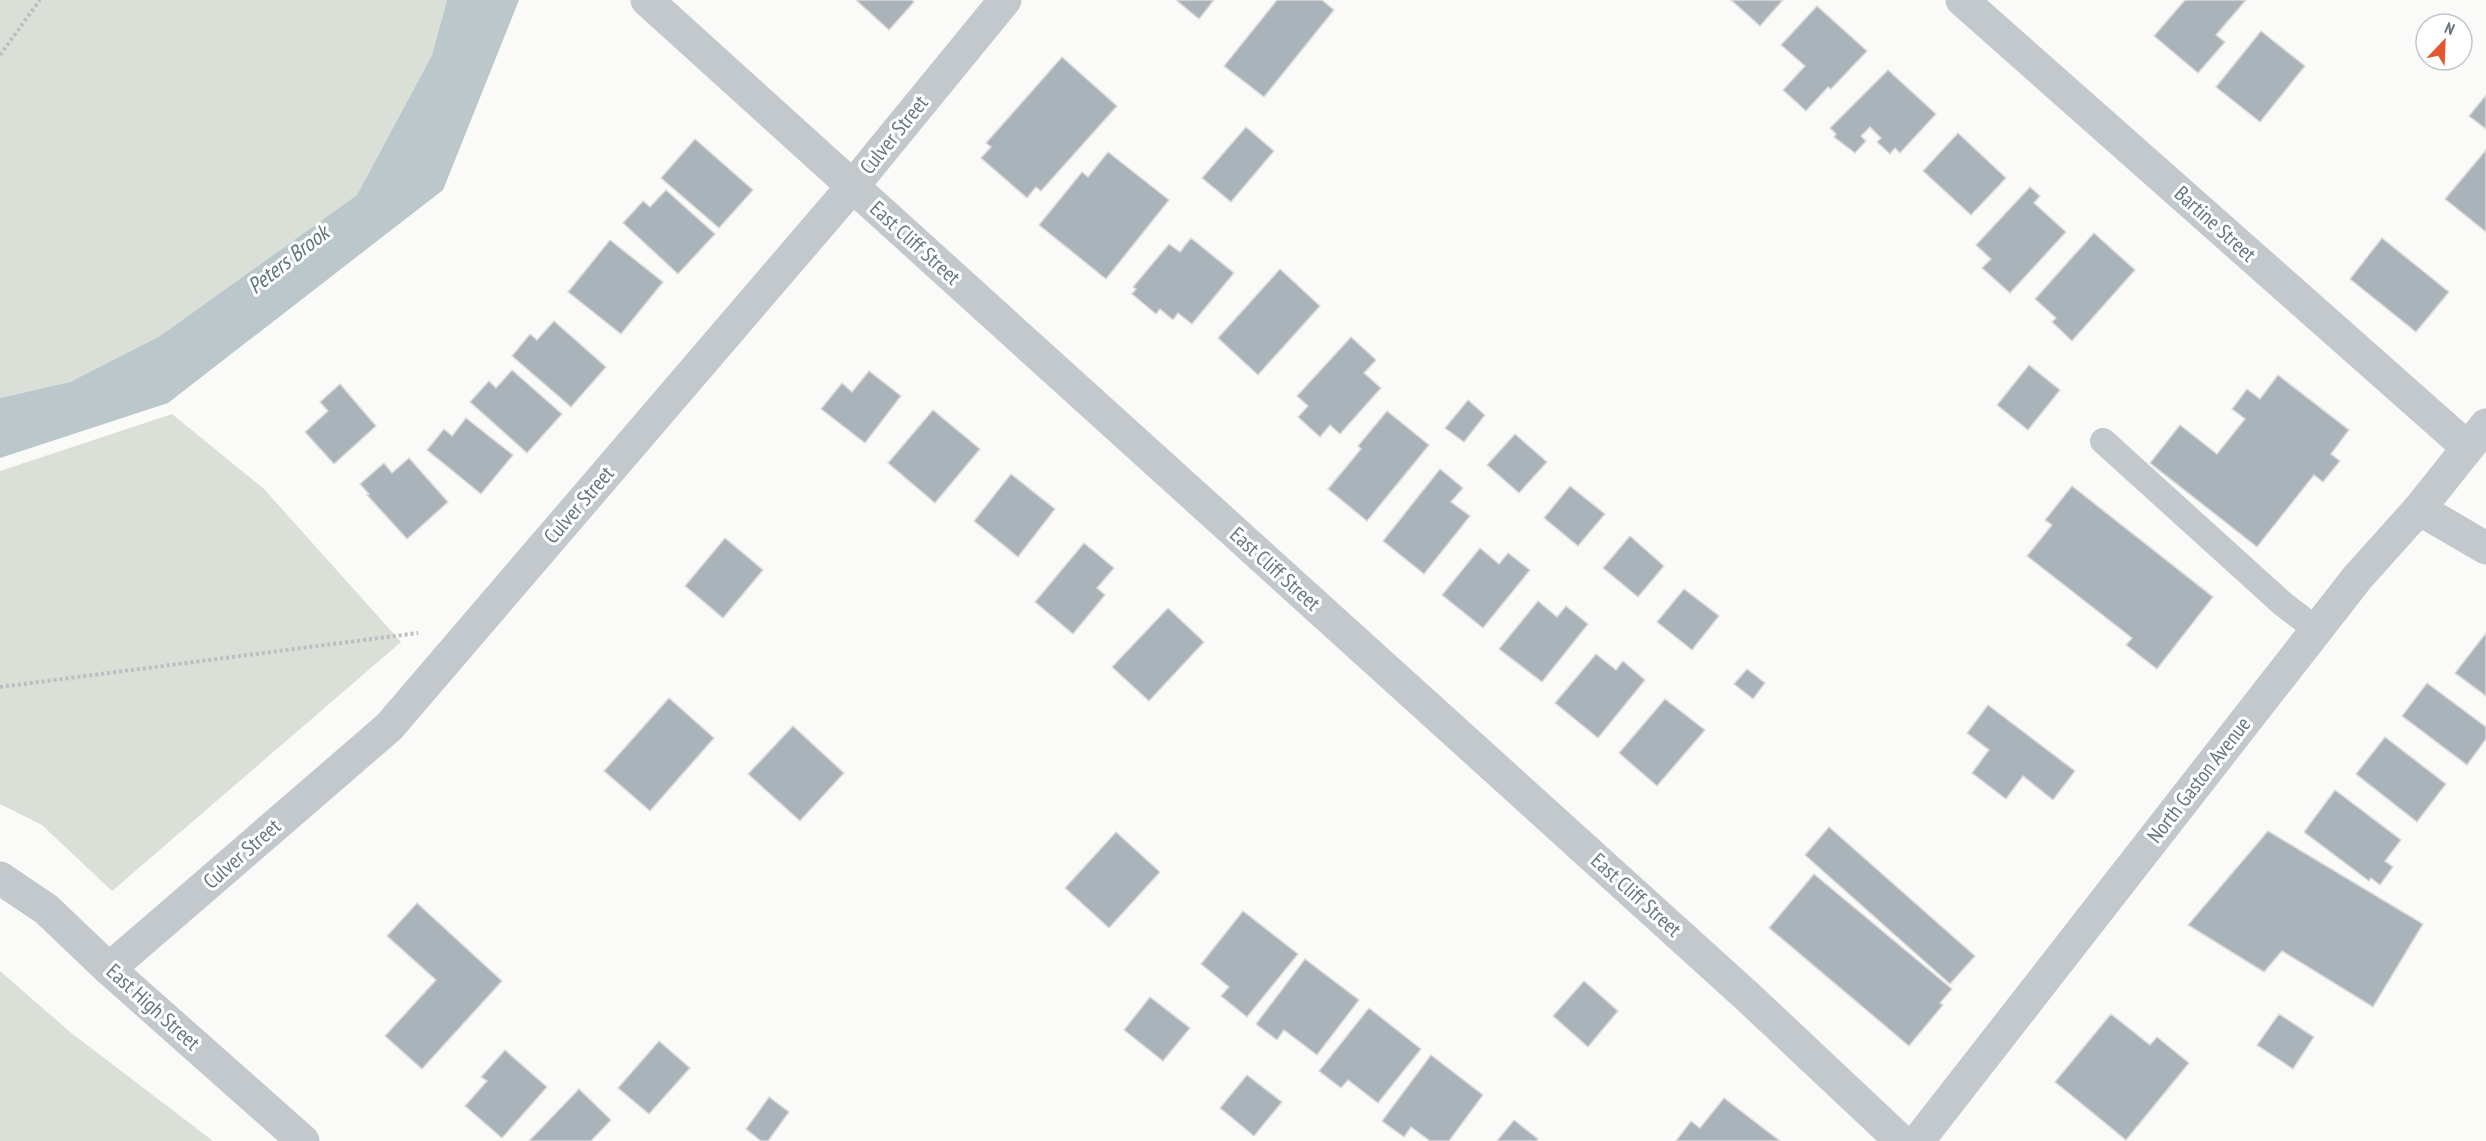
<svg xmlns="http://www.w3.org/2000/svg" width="2486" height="1141" viewBox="0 0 2486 1141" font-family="'PT Sans Narrow',sans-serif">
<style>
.green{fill:#dadfd7}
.water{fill:#bbc7cb}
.building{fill:#aab3b9;stroke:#dcdcda;stroke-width:1.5}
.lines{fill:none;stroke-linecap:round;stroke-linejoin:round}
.path{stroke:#bbbfc2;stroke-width:4;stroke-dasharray:3 3;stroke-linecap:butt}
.service{stroke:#c3c8cc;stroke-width:26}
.minor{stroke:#c3c8cc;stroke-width:33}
.tertiary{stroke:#c3c8cc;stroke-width:33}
.labels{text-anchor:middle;stroke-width:6;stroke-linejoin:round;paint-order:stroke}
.street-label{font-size:21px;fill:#657683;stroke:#fff}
.water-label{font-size:22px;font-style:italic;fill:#60757c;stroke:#fff}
</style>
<rect width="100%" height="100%" fill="#fafaf8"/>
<g class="green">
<polygon points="0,0 447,0 432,55 357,195 160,336 70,382 0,398"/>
<polygon points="172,414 264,489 401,642 112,891 42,825 0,804 0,471"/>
<polygon points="0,971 70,1032 213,1141 0,1141"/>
</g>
<polygon class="water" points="447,0 519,0 443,190 168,403 0,458 0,398 70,382 160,336 357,195 432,55"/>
<g class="building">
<polygon points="856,0 912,0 914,2 889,30"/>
<polygon points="1176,0 1214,0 1199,19"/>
<polygon points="1277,0 1322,0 1334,10 1264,97 1224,66"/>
<polygon points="1731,0 1783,0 1760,26"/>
<polygon points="2185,0 2246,0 2216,35 2225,42 2198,73 2154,36"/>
<polygon points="1817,6 1867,51 1831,89 1828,87 1806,111 1783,90 1805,66 1781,45"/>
<polygon points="2261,31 2305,66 2260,122 2216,87"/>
<polygon points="1062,57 1117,106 1041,191 1036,187 1027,198 981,158 991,147 986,143"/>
<polygon points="1888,70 1936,114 1900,153 1895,148 1890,154 1877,142 1881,138 1870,127 1861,136 1866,141 1855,153 1834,137 1836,134 1830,128"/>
<polygon points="2486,95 2486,129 2469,116"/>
<polygon points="1246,127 1274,151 1231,202 1202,178"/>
<polygon points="1958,133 2006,178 1971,215 1923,171"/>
<polygon points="695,139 753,190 719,228 661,178"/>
<polygon points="2486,150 2486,232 2445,199"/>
<polygon points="1108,152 1169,200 1106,279 1039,225 1082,172 1088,177"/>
<polygon points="2030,187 2040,196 2034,203 2066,232 2010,293 1982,268 1991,259 1976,245"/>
<polygon points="666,190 715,234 678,274 623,223 643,201 650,207"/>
<polygon points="2094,233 2135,270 2072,341 2052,322 2056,318 2035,299"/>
<polygon points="1191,238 1234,273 1192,324 1178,313 1173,320 1160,309 1156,314 1132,294 1136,289 1133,287 1169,244 1180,252"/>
<polygon points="2382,238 2449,292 2416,332 2350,279"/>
<polygon points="610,240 663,282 621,334 568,292"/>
<polygon points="1280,269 1320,306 1258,375 1218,338"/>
<polygon points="554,321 606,367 571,407 512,356 530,334 537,340"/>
<polygon points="1351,337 1376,360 1364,373 1381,388 1340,434 1330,425 1320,437 1298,417 1308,406 1297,396"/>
<polygon points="2029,365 2060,390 2028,430 1997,405"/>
<polygon points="512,370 562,414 527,453 470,402 489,381 496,388"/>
<polygon points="869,371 901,396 865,443 821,409 842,383 852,392"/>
<polygon points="2278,375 2349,430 2331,454 2340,461 2323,482 2314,475 2257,547 2150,463 2180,425 2217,454 2245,419 2232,409 2247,389 2260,399"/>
<polygon points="340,384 376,426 334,464 305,432 328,411 320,402"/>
<polygon points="1468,400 1485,415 1464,442 1445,428"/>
<polygon points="933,410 980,449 935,503 888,463"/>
<polygon points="1387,411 1429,445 1367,521 1328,489 1361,449 1358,446"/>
<polygon points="466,418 513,455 481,494 427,450 444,429 452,436"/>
<polygon points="1515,434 1547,462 1519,493 1487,465"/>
<polygon points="409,458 448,502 407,539 367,495 369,494 360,484 384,463 392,473"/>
<polygon points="1440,469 1463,488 1451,502 1470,516 1424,574 1383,541"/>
<polygon points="1011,474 1055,509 1018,557 974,521"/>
<polygon points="1570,486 1605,514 1578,546 1544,518"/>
<polygon points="2072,486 2213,597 2157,669 2126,645 2132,638 2027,556 2052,525 2045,520"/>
<polygon points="1630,536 1664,566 1638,597 1603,568"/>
<polygon points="725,538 763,570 723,618 685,586"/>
<polygon points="1084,543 1114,568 1097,588 1105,595 1073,634 1035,602"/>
<polygon points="1480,548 1499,564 1508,553 1530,570 1483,628 1442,595"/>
<polygon points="1684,589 1719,616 1692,650 1657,622"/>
<polygon points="1538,601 1557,617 1566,606 1588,624 1542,682 1499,649"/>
<polygon points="1168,608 1204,642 1149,701 1112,667"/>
<polygon points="2486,633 2486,696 2455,673"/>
<polygon points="1596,654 1616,670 1623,661 1645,680 1598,738 1555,703"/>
<polygon points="1747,669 1765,683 1753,699 1734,684"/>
<polygon points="2427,683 2486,727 2486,739 2467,765 2402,716"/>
<polygon points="669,698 714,738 650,811 604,771"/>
<polygon points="1665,699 1705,730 1657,786 1619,753"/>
<polygon points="1988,705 2075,771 2053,800 2023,776 2006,799 1972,773 1989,750 1967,733"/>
<polygon points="793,726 844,773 800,821 748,774"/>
<polygon points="2385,737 2446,784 2417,822 2356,774"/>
<polygon points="2335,790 2401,840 2385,861 2393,867 2380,885 2371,878 2369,881 2304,832"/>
<polygon points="1829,827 1975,956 1950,984 1805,855"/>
<polygon points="2268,831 2423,924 2373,1007 2282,951 2264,972 2188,925"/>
<polygon points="1116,832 1160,872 1109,928 1065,888"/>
<polygon points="1814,874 1952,989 1940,1003 1943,1005 1909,1046 1769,928"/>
<polygon points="417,903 502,981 422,1069 385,1036 436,980 387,936"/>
<polygon points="1243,911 1298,954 1247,1017 1221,996 1229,987 1201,964"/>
<polygon points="1305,959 1359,1000 1317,1055 1284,1030 1277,1040 1256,1024"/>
<polygon points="1584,981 1618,1011 1588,1047 1553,1016"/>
<polygon points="1150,997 1190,1028 1163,1061 1124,1030"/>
<polygon points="1369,1008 1421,1049 1378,1103 1348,1080 1341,1088 1319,1071"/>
<polygon points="2111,1014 2150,1045 2157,1037 2189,1063 2126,1140 2055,1082"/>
<polygon points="2279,1014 2314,1037 2293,1069 2257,1045"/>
<polygon points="659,1041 690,1068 649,1114 618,1088"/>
<polygon points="505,1050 547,1087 502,1138 465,1106 487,1081 481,1077"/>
<polygon points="1431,1055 1483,1095 1449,1141 1430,1141 1411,1127 1404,1137 1382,1121"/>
<polygon points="1247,1075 1282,1102 1254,1136 1220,1108"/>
<polygon points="579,1089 611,1120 591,1141 529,1141"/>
<polygon points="769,1097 789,1112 768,1141 761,1141 746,1129"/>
<polygon points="1724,1098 1780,1141 1676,1141 1691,1121 1700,1128"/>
<polygon points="1514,1120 1538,1139 1536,1141 1497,1141"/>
</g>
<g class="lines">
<g class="path">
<polyline points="0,55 40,0"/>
<polyline points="0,687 418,633"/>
</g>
<polyline class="service" points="2103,441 2283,604 2317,630"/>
<g class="minor">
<polyline points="647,0 1748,997 1901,1141"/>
<polyline points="1962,0 2467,447"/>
<polyline points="2419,509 2486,548"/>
<polyline points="0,878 46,909 109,969 303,1141"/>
<polyline points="109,969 389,727 852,187 1005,0"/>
</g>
<polyline class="tertiary" points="1918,1141 2357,578 2419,509 2486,425"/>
</g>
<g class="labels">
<g class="street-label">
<text transform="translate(894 135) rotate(-51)" y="7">Culver Street</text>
<text transform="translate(2215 224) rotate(42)" y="7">Bartine Street</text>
<text transform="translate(915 243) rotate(42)" y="7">East Cliff Street</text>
<text transform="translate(579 505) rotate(-49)" y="7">Culver Street</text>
<text transform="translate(1275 569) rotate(42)" y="7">East Cliff Street</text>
<text transform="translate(2199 780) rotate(-52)" y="7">North Gaston Avenue</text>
<text transform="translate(242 854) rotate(-41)" y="7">Culver Street</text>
<text transform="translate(1636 895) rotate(42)" y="7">East Cliff Street</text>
<text transform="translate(153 1007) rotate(42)" y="7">East High Street</text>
</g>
<g class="water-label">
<text transform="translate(288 259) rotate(-38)" y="8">Peters Brook</text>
</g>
</g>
<g transform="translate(2444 42) rotate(23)"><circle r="28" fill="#ffffff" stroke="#c1c8cd" stroke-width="1.5"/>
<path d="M0-4.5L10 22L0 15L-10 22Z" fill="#e4572e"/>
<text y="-9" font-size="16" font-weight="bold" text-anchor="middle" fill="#657683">N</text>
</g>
</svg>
